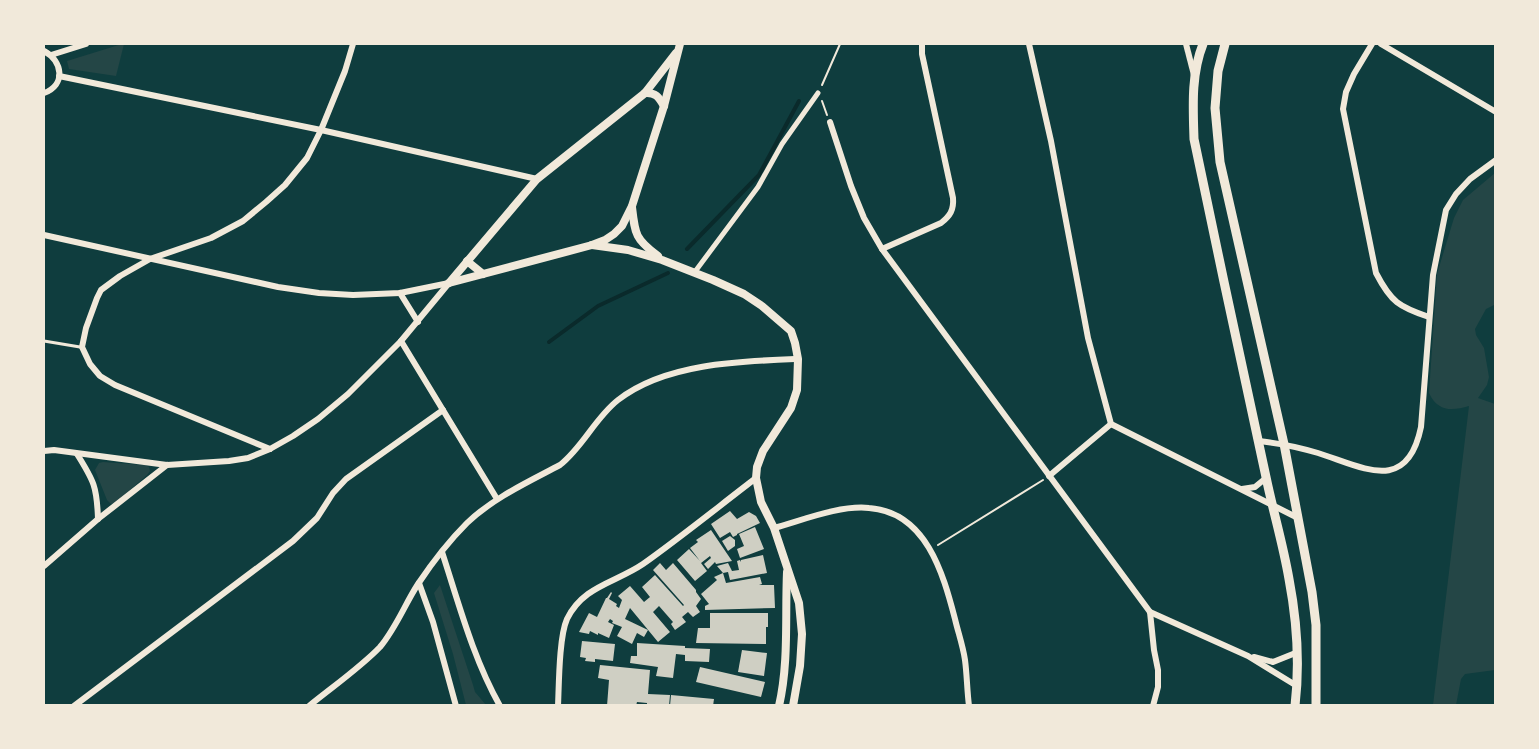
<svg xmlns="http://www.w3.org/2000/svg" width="1539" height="749" viewBox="0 0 1539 749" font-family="'Alegreya Sans',sans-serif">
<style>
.green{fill:#244646}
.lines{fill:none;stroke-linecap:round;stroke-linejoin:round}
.stream{stroke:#0a2a2b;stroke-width:4}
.building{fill:#cfcfc3}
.path{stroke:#f1e9da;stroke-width:2}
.service{stroke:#f1e9da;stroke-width:3}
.pedestrian{stroke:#f1e9da;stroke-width:5}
.minor{stroke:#f1e9da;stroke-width:6}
.tertiary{stroke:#f1e9da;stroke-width:8}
.secondary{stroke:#f1e9da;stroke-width:9}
</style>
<rect width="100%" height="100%" fill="#0f3d3e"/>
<g class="green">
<polygon points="122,44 124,44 116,76 69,69 67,61"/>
<path d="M1495 173V344L1494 305 1486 309 1475 329 1476 335 1484 348 1489 377 1487 385 1478 398 1495 404V670L1465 674 1461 679 1456 705H1433L1469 406C1452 411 1438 412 1429 393L1437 274 1454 218 1463 200Z"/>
<polygon points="103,462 145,465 149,467 150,471 147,475 115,503 111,504 107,500 95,470 99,463"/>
<polygon points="440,585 473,685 475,692 486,705 466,705 453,654 434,593"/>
</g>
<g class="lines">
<g class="stream">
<polyline points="687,249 759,175 799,101"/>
<polyline points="549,342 598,306 668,273"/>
</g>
</g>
<g class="building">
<polygon points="730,511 737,519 749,512 756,516 760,523 737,534 737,535 733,537 730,532 720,538 711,524"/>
<polygon points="755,527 764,549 740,558 737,549 744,546 739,534"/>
<polygon points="711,530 732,561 716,564 715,562 708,569 704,564 711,558 710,556 701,563 707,571 695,581 677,560 689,549 700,561 690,548 698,542 696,540"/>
<polygon points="730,536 735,540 735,546 728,551 722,541"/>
<polygon points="763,555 767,573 730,580 728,572 723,573 726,583 760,577 762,584 759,585 774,585 775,608 705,610 705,606 709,604 701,594 717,580 714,577 723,573 717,566 728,563 732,571 739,570 737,561 740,560 741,562 741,560"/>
<polygon points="660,563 666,570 673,563 696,590 696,592 701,599 696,606 700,612 693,617 688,612 682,617 686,622 675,630 671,624 673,622 659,606 653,612 670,632 658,642 630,608 625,619 648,630 644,637 637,633 632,644 617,636 622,627 612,623 613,621 610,619 608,622 614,625 609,638 598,633 598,635 590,631 589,634 579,632 589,613 597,617 606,598 607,598 611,592 612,593 609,599 617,604 616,606 619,608 622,600 618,596 630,586 644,602 650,597 642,587 655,575 683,606 684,605 653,570"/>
<polygon points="710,613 768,613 768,627 766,627 766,644 696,643 698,628 710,628"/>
<polygon points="582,641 615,644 613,661 595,659 595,662 585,661 586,658 580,657"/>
<polygon points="637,643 685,646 685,648 710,649 709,662 685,661 685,655 676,654 673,678 656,676 658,667 630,663 631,656 637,656"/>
<polygon points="742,650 767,653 764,676 738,672"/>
<polygon points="600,665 650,670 648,694 670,695 669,706 647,706 647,703 637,702 636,706 607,706 609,680 598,678"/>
<polygon points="700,667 765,682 761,697 696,682"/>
<polygon points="671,695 714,699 713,706 670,706"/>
</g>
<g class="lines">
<g class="path">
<polyline points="822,85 840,44"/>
<polyline points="822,101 827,115"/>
<polyline points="938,545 1043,480"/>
</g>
<polyline class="service" points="44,341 80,347"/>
<polyline class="pedestrian" points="694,273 758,187 782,144 818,93"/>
<g class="minor">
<polyline points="1029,44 1051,141 1088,338 1111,424 1298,518"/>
<polyline points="1186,44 1194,75"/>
<path d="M1372 44 1354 74 1346 92 1343 109 1376 273C1391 302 1399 307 1429 317"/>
<polyline points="1381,44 1496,112"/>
<path d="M44 51C63 61 66 85 44 93"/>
<polyline points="51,55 86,44"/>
<polyline points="59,76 321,130 537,179"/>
<polyline points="830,122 851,186 864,218 882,249 1150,612 1154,650 1158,670 1158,687 1153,706"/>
<polyline points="44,235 278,287 319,293 353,295 400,293 449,283"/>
<path d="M882 249 941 223C950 216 954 210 953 198L922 54V44"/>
<polyline points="400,293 418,322"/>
<polyline points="401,341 497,499"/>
<path d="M1258 441C1279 443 1298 447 1318 453 1363 467 1407 495 1421 427L1433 275 1446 210 1456 194 1470 179 1496 160"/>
<polyline points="270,449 115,385 100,376 90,364 82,347 86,328 97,298 101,290 120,276 150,259 211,238 243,221 266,202 285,185 307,158 321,130 345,71 353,44"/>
<polyline points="44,451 54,450 167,465 229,461 248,458 270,449 293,436 318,419 348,394 401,341 449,283"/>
<path d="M77 454C94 481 97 487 98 519"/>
<polyline points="1049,476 1111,424"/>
<polyline points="1242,489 1255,487 1266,478"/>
<path d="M774 528C803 520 840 505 869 508 926 512 943 573 955 619 958 632 963 646 965 660 967 675 967 690 969 706"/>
<path d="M442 552C459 604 473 658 500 706"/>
<polyline points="44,566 98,519 167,465"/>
<polyline points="419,583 433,622 456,706"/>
<polyline points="1150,612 1248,656 1297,686"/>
<polyline points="1254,657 1273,662 1298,652"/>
<polyline points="74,706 293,541 317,518 333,493 346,479 443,410"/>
<path d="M309 706C331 688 361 667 380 647 396 628 405 604 418 584 432 563 449 541 467 523 493 498 528 482 560 465 583 447 595 418 618 400 665 363 741 361 798 359"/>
<path d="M558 706C559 684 559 637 567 619 583 586 615 583 643 564 681 537 718 507 756 478"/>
</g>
<g class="tertiary">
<path d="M645 93C656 92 659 98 664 106"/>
<path d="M632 207C635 234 635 239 658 256"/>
<polyline points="592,245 628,250 662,260 713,280 744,294 762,306 791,331 795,343 798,359 797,390 791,408 763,451 757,467 756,478 761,502 774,528 799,603 802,634 800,666 793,706"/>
<polyline points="467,261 483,274"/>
<polyline points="449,283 592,245 605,240 614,234 622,226 632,206 664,106 680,44"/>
<polyline points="449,283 537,179 645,93 676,53"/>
<path d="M779 706C789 662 785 617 787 572"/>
</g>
<g class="secondary">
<path d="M1203 44C1191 74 1193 107 1194 139 1217 252 1242 364 1266 477 1273 511 1283 544 1289 579 1297 621 1300 663 1295 706"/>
<polyline points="1225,44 1218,71 1215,108 1220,162 1284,444 1312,592 1316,625 1316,706"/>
</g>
</g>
<rect width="1539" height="749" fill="none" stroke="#f1e9da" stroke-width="90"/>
</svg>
